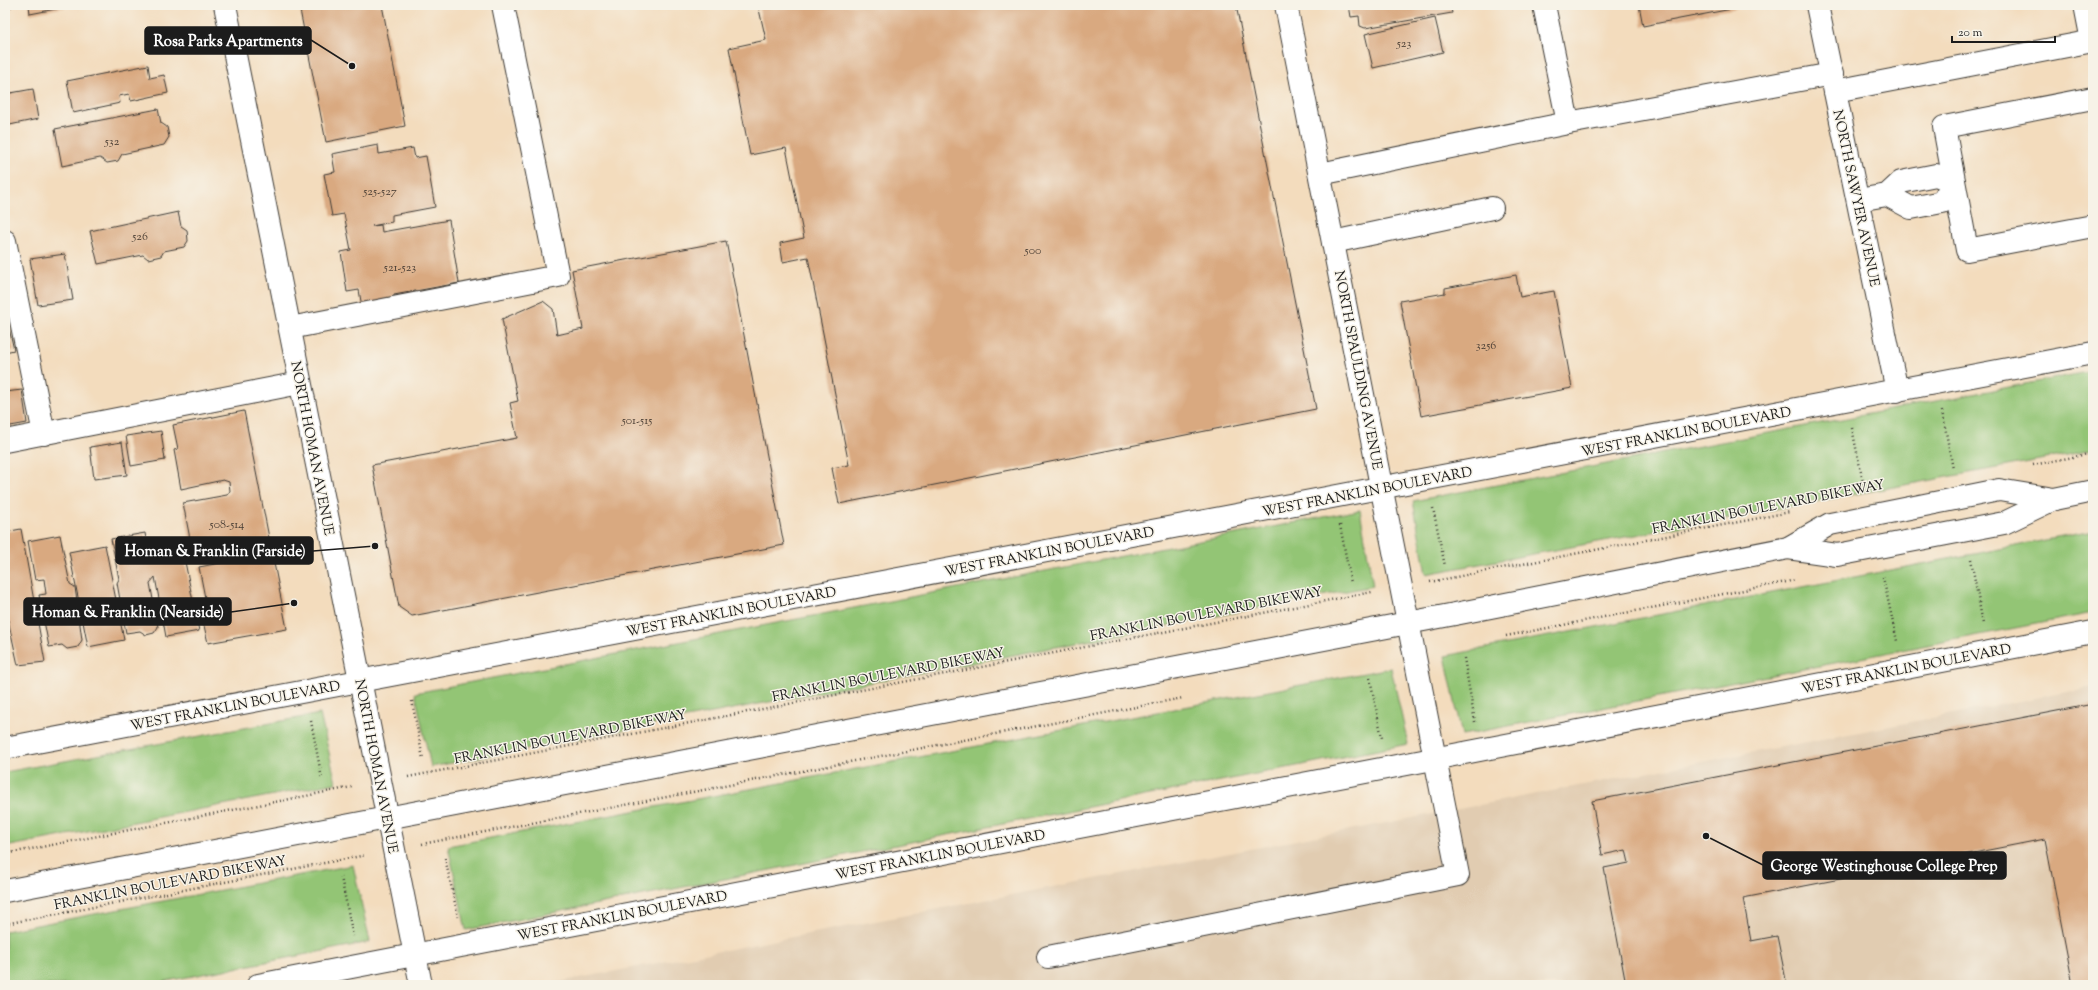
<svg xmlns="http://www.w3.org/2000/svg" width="2098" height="990" viewBox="0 0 2098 990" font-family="'Sorts Mill Goudy',serif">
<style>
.built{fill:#e1ccb1}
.green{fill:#93c575;stroke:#587048}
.building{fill:#d9a980}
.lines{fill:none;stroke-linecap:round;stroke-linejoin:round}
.minor-casing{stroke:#3c3934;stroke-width:24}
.path{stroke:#3c3934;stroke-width:2.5;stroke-dasharray:1 3;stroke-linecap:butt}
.minor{stroke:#fff;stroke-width:22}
.labels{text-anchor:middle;stroke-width:3;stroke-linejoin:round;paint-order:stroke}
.number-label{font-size:12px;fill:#4b3f35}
.street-label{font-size:14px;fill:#1c1c1c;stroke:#f7f3e8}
.leader{fill:none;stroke:#1c1c1c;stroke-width:1.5}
.callout-dot{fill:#1c1c1c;stroke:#f7f3e8;stroke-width:1.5}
.callout{fill:#1c1c1c;stroke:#1c1c1c;stroke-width:1.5}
.callout-label{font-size:15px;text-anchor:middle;font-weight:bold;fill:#fff}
</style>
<rect width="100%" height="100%" fill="#f7f3e8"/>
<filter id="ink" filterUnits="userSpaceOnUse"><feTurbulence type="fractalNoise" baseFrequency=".025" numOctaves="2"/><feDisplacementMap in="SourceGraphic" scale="8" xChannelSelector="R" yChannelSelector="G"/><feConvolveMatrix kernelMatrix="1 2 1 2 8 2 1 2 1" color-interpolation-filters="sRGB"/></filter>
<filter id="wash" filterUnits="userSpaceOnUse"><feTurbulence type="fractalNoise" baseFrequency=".012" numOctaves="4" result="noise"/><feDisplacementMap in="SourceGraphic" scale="16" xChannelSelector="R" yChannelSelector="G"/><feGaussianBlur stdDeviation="0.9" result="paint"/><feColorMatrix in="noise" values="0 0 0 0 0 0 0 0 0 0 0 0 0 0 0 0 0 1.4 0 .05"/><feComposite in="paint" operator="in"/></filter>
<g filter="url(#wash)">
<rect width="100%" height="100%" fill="#f3dcbd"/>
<polygon class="built" points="2093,687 2093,985 543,985"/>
<g class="green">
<polygon points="2093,371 2093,450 1426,574 1413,501"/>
<polygon points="1360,510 1373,586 431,767 415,693"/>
<polygon points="2093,531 2093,613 1462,735 1445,656"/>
<polygon points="1391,668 1408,744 466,930 448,846"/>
<polygon points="320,714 336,783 5,847 5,772"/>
<polygon points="353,865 370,942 146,985 5,985 5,931"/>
</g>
<g id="blocks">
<g class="building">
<polygon points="5,5 12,5 12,7 5,8"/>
<polygon points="29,5 71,5 71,6 30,14"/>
<polygon points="299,5 382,5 405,126 326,142"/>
<polygon points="758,5 1236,5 1316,409 839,504 832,468 849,465 808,257 783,262 780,243 804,238 786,148 750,155 729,48 766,40"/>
<polygon points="1349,5 1450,5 1452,13 1365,28 1360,26 1359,16 1351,17"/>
<polygon points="1639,5 1744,5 1742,7 1643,26"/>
<polygon points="1435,18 1443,52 1373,68 1365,34"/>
<polygon points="148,65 150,78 164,75 168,93 131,101 129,94 119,96 120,103 73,113 67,81"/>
<polygon points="33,89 38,119 5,126 5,94"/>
<polygon points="158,109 161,123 167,127 169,137 164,145 122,154 118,161 107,163 100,158 62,166 55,129"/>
<polygon points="378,145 379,154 413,148 415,158 426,156 435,207 392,215 392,222 372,226 381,225 382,232 449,220 459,283 394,295 395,300 362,307 359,290 347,292 341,252 351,250 344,214 332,216 324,174 335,172 332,154"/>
<polygon points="178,212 181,226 187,230 188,241 184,247 164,251 161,256 148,259 143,255 98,264 90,231"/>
<polygon points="726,241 784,545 412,616 399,607 372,465 517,438 510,403 518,401 502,319 543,301 553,309 557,335 583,329 572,270"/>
<polygon points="65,254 73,300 38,305 30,259"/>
<polygon points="1516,275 1520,297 1554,291 1572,388 1421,416 1400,301 1445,293 1445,288"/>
<polygon points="5,320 7,320 14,350 5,352"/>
<polygon points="22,390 27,423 5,427 5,392"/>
<polygon points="244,411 287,629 208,643 199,604 206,603 199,567 231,561 230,553 237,553 236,546 193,554 183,503 227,495 230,491 229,482 223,480 181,489 174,450 178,449 173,425"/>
<polygon points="161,431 165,460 131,466 126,436"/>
<polygon points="122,442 127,475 94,479 90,447"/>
<polygon points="21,529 45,662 18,665 5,606 5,532"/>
<polygon points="145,533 148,552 182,547 199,631 166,637 155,577 150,583 158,627 154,633 146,635 140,631 126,633 117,583 119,579 111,539"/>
<polygon points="60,535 70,584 75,587 82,640 78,647 67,649 62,645 49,647 39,595 46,594 44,579 35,580 28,541"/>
<polygon points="105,545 124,640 88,647 69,552"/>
<polygon points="2093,704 2093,985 2073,985 2045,839 1743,898 1751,941 1777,936 1787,985 1626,985 1604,868 1629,863 1626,850 1602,855 1592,801"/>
</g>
</g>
</g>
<g filter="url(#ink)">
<use href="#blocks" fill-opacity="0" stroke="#3c3934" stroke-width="1"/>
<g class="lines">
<defs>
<g id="minor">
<polyline points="225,5 421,985"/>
<polyline points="1544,5 1568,123"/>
<polyline points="1817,5 1897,391"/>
<polyline points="2085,5 2092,41"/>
<polyline points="1835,91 2093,41"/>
<polyline points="2093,98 1944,127 1967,250 2093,226"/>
<polyline points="1320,174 1568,123 1832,74"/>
<polyline points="1858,200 1887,195 1901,182 1936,175 1954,182 1942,202 1911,208 1887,195"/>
<polyline points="5,241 44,434"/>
<polyline points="1333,242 1492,208"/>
<polyline points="290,328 558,276 503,5"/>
<polyline points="5,441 300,383"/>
<polyline points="1788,548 1837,555 2004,523 2054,499 2093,491"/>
<polyline points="5,748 2093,353"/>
<polyline points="5,891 1455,614 1788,548 1830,524 1999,490 2054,499"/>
<polyline points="1048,957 1458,875 1286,5"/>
<polyline points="258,985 2093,632"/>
</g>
</defs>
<use href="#minor" class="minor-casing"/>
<g class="path">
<polyline points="1942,411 1953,469"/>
<polyline points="1852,428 1864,487"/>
<polyline points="2033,465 2093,453"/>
<polyline points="1433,508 1445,566"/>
<polyline points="1340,525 1351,583"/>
<polyline points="1971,559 1983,624"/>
<polyline points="1883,577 1897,641"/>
<polyline points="1430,582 1790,512"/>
<polyline points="1506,636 1796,580"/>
<polyline points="1464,658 1475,722"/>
<polyline points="1370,678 1382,738"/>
<polyline points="412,701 423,759"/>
<polyline points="311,721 322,779"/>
<polyline points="408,777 1372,592"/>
<polyline points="422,844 1183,698"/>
<polyline points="5,854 352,787"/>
<polyline points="445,858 458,917"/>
<polyline points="341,877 353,936"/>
<polyline points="5,924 366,855"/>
</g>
<use href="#minor" class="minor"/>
</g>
</g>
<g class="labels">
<g class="number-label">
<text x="1404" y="47">523</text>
<text x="112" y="145">532</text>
<text x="380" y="195">525-527</text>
<text x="140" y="240">526</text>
<text x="1033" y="254">500</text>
<text x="400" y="271">521-523</text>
<text x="1486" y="349">3256</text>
<text x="637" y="424">501-515</text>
<text x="227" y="528">508-514</text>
</g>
<g class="street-label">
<text transform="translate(1857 198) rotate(78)" y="5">NORTH SAWYER AVENUE</text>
<text transform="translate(1359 370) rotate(79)" y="5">NORTH SPAULDING AVENUE</text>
<text transform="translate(1686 431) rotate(-11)" y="5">WEST FRANKLIN BOULEVARD</text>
<text transform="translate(313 448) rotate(79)" y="5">NORTH HOMAN AVENUE</text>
<text transform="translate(1367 491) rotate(-11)" y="5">WEST FRANKLIN BOULEVARD</text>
<text transform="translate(1768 506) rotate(-11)" y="5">FRANKLIN BOULEVARD BIKEWAY</text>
<text transform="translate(1049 551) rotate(-11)" y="5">WEST FRANKLIN BOULEVARD</text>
<text transform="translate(731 611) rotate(-11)" y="5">WEST FRANKLIN BOULEVARD</text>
<text transform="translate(1206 613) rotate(-11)" y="5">FRANKLIN BOULEVARD BIKEWAY</text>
<text transform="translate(1906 668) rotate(-11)" y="5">WEST FRANKLIN BOULEVARD</text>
<text transform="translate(888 674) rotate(-11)" y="5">FRANKLIN BOULEVARD BIKEWAY</text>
<text transform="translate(235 705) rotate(-11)" y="5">WEST FRANKLIN BOULEVARD</text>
<text transform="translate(570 736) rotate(-11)" y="5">FRANKLIN BOULEVARD BIKEWAY</text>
<text transform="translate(377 766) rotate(79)" y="5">NORTH HOMAN AVENUE</text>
<text transform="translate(940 854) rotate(-11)" y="5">WEST FRANKLIN BOULEVARD</text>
<text transform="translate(170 882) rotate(-11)" y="5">FRANKLIN BOULEVARD BIKEWAY</text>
<text transform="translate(622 915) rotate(-11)" y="5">WEST FRANKLIN BOULEVARD</text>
</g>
</g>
<path class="leader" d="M352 66L311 40M375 546L313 551M294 603L231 612M1706 836L1763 865"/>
<g class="callout-dot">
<circle cx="352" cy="66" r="4"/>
<circle cx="375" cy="546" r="4"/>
<circle cx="294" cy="603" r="4"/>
<circle cx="1706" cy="836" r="4"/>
</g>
<g class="callout">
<rect x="145" y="27" width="166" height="27" rx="4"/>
<rect x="116" y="537" width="197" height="27" rx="4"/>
<rect x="24" y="598" width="207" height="27" rx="4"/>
<rect x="1763" y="852" width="243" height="27" rx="4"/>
</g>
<g class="callout-label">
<text x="228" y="46">Rosa Parks Apartments</text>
<text x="215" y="556">Homan &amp; Franklin (Farside)</text>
<text x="128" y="617">Homan &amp; Franklin (Nearside)</text>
<text x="1884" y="871">George Westinghouse College Prep</text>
</g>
<rect width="2098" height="990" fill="none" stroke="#f7f3e8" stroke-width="20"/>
<path d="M1952 36v6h103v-6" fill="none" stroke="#1c1c1c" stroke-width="2"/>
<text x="1958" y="36" font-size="12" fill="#1c1c1c" stroke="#f7f3e8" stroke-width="3" paint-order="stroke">20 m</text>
</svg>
